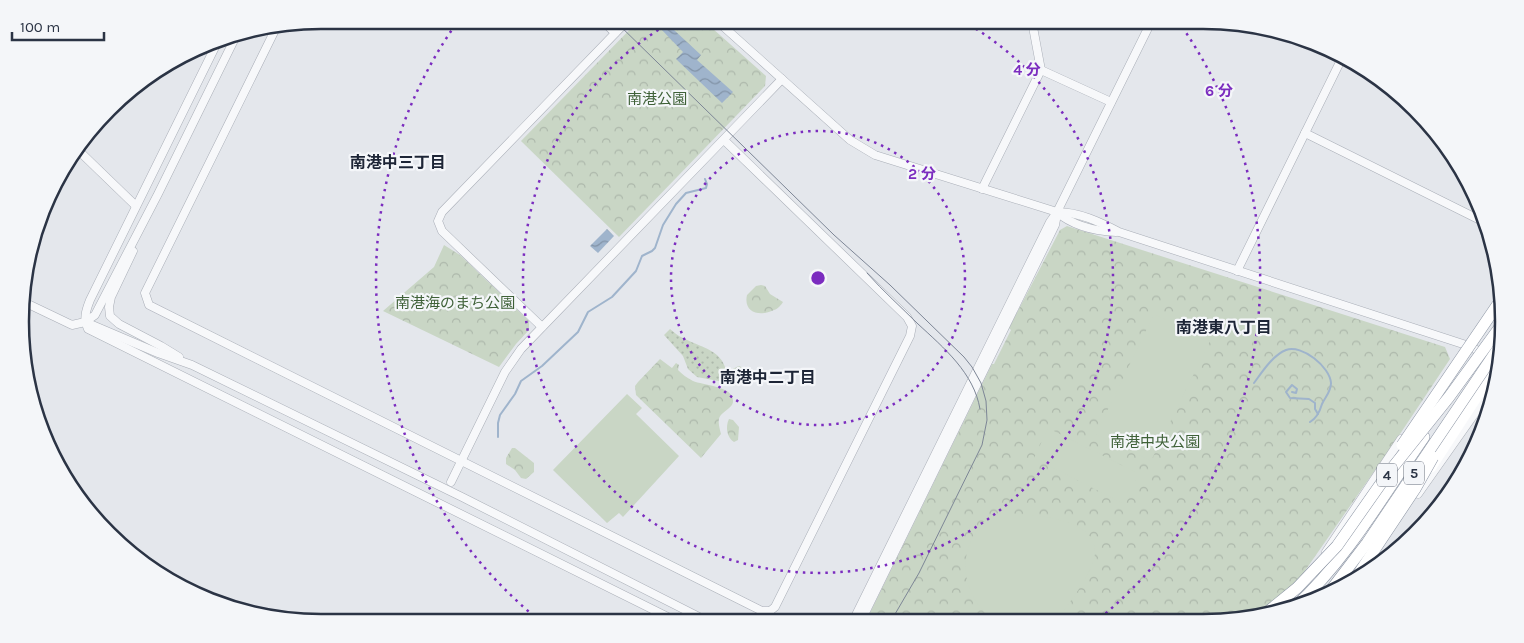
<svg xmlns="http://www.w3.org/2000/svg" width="1524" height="643" viewBox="0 0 1524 643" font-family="Karla,'Noto Sans JP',sans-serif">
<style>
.grass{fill:url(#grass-dots)}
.forest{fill:url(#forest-crowns)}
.garden{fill:#c9d6c5}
.water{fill:url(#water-waves)}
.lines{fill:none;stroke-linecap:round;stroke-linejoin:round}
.stream{stroke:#9fb4cc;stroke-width:2}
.minor-casing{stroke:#a9aeb7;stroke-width:9}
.highway-casing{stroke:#8b94a3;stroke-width:12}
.minor{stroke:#f7f8fa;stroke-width:8}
.highway{stroke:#fff;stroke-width:11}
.tram{stroke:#7d8696;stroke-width:1}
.highway-bridge-casing{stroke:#8b94a3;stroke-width:12;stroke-linecap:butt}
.highway-bridge{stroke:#fff;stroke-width:11}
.ring{fill:none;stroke:#7b2cbf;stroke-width:2.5;stroke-dasharray:2.5 5}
.labels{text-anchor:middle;stroke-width:4.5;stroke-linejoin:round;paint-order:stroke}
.shield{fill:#f4f6f9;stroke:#676e7b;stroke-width:1}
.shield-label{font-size:14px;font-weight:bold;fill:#2b3445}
.park-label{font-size:15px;fill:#3f6138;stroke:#f4f6f9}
.neighbourhood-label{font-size:16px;font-weight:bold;fill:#1d2536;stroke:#f4f6f9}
.rim{fill:none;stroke:#2b3445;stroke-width:2.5}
.centre{fill:#7b2cbf;stroke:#f4f6f9;stroke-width:2.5}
.ring-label{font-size:15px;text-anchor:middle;font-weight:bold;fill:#7b2cbf;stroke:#f4f6f9;stroke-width:4.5;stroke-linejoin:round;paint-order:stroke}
</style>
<defs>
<pattern id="grass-dots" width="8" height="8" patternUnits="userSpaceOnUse" patternTransform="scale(1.25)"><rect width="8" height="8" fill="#c9d6c5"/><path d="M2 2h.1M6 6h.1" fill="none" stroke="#adb8ab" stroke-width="1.8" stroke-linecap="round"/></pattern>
<pattern id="forest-crowns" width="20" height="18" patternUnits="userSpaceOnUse" patternTransform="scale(1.25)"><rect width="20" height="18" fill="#c9d6c5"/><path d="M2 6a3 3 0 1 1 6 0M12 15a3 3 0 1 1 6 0" fill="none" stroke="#adb8ab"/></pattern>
<pattern id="water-waves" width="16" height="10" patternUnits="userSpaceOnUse" patternTransform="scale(1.25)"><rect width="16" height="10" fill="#9fb4cc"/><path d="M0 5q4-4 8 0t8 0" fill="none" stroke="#8293a7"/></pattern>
</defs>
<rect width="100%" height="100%" fill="#e4e7ec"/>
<path class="grass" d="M670 329C674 332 678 336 683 338 699 347 721 349 726 370L728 371 739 366 750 371 744 379 729 383 697 377 688 369 683 356 664 335Z"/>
<g class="forest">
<polygon points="639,20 703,20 766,76 765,86 619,237 521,141"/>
<polygon points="1067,226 1445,347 1450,359 1396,440 1277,611 1242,620 866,621 992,364 994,364 1011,330 1009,328 1060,230"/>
<polygon points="444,245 460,255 529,321 529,330 516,344 499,367 383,311 434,267"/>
<path d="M761 285 765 286 770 294 783 302C781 305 778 309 774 310 760 317 743 313 747 295L756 286Z"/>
<path d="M660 359 672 368 676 363 679 365 678 370C682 374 687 378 693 381 702 385 734 386 733 401 733 409 721 411 719 419 718 423 720 430 721 434L701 458 636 395 635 386 638 382Z"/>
<path d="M729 419 733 420 739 427 738 440 734 442C727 438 725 427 729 419Z"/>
<polygon points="512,448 515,448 534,463 534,472 526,479 521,478 515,470 506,464 506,458"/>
</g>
<g class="garden">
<polygon points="1154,314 1210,341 1151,461 1096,434"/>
<polygon points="627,394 642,408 636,414 679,456 623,517 619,513 607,523 553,470"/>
<polygon points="1048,428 1139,474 1124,504 1034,458"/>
<path d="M999 513C1024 514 1095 516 1095 551 1096 569 1067 607 1055 621H993C966 597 955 561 978 530 983 522 989 515 999 513Z"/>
</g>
<g class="water">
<polygon points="670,20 677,27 674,30 701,55 697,60 733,92 722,103 676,59 683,52 661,29"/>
<polygon points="607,229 614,236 598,253 590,246"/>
</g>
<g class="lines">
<g class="stream">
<path d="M1254 383C1262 372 1273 355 1286 350 1302 344 1330 367 1331 383 1331 392 1325 397 1322 404 1320 411 1317 418 1310 422"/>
<polyline points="1292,392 1296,393 1297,389 1292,385 1286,392 1290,398 1309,399 1315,403 1315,409 1318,414"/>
<polyline points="498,437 498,423 500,415 515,394 521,381 542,366 578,332 588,312 612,297 636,271 642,256 652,251 655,248 663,225 676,204 686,193 706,188 707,184 705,179"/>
</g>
<defs>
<g id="minor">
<polyline points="602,20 615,33"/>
<path d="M716 20 850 140 875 155 1057 212C1079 212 1100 222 1119 232L1466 345 1496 359"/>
<polyline points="276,28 145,293 149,305 762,611 770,611 775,607 910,336 912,326 907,317 724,140"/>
<path d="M219 39 90 300C86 310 83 319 88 329L678 622"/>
<polyline points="1041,70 1111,102"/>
<polyline points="1305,133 1482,221"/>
<polyline points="78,150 136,206"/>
<polyline points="982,189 1041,70 1033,27 1026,20"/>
<path d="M1057 212C1073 226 1095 231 1116 232"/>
<polyline points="133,251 111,297 109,307 110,316 119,324 161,346 179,357"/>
<polyline points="1237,271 1341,60"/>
<polyline points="26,303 72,325 85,322 95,315 158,194 237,34"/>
<polyline points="85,322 158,353 192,365 462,497 709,622"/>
<polyline points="542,327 442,231 438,221 442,212 628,20"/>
<polyline points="451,482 505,372 521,349 782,79"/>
<polyline points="1418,494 1492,389"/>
<polyline points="1326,552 1401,439"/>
<polyline points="853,621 1050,222 1057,212 1152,20"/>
<polyline points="861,621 1055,225 1057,214"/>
</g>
<g id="highway">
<polyline points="1431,467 1494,370"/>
<path d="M1296 606C1347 559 1384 494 1424 437"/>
</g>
</defs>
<use href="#minor" class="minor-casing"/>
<use href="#highway" class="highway-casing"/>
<use href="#minor" class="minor"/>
<use href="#highway" class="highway"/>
<g class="tram">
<polyline points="614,20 834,235 890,285 964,357 972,367 981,383 986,401 987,420 982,445 919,573 891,621"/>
<path d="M867 273C883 291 901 307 918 324 944 348 974 373 980 409"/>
</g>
<defs>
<g id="highway-bridge">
<polyline points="1402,445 1502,298"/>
<polyline points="1355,579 1415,489 1433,457"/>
<polyline points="1328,594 1367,543 1497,350"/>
<polyline points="1265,614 1297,588 1337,546 1389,472 1449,397 1500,327"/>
</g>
</defs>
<use href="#highway-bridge" class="highway-bridge-casing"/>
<use href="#highway-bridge" class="highway-bridge"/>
</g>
<g class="ring">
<circle cx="818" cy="278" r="147"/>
<path d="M963 21A295 295 0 1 1 673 21"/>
<path d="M540 621A442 442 0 0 1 458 21M1178 21A442 442 0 0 1 1099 619"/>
</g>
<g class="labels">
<g class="shield">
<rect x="1404" y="461.5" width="20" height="23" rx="4"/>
<rect x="1377" y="463.5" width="20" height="23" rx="4"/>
</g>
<g class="shield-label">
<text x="1414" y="478">5</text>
<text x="1387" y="480">4</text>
</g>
<g class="park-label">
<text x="657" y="104">南港公園</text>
<text x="455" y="308">南港海のまち公園</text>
<text x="1155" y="447">南港中央公園</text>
</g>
<g class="neighbourhood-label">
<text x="398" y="168">南港中三丁目</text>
<text x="1224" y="333">南港東八丁目</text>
<text x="768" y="383">南港中二丁目</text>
</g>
</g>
<path d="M0 0H1524V643H0ZM321 29H1203A292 292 0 0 1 1495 321V322A292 292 0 0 1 1203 614H321A292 292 0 0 1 29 322V321A292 292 0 0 1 321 29Z" fill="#f4f6f9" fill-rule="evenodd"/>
<path class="rim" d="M321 29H1203A292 292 0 0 1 1495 321V322A292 292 0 0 1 1203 614H321A292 292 0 0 1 29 322V321A292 292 0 0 1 321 29Z"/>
<circle cx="818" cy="278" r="8" class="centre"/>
<g class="ring-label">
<text x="1027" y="75">4 分</text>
<text x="1219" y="96">6 分</text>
<text x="922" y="179">2 分</text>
</g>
<path d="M12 32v8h92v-8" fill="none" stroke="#2b3445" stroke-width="2.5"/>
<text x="20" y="32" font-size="15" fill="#2b3445" stroke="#f4f6f9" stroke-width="4" paint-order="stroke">100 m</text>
</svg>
